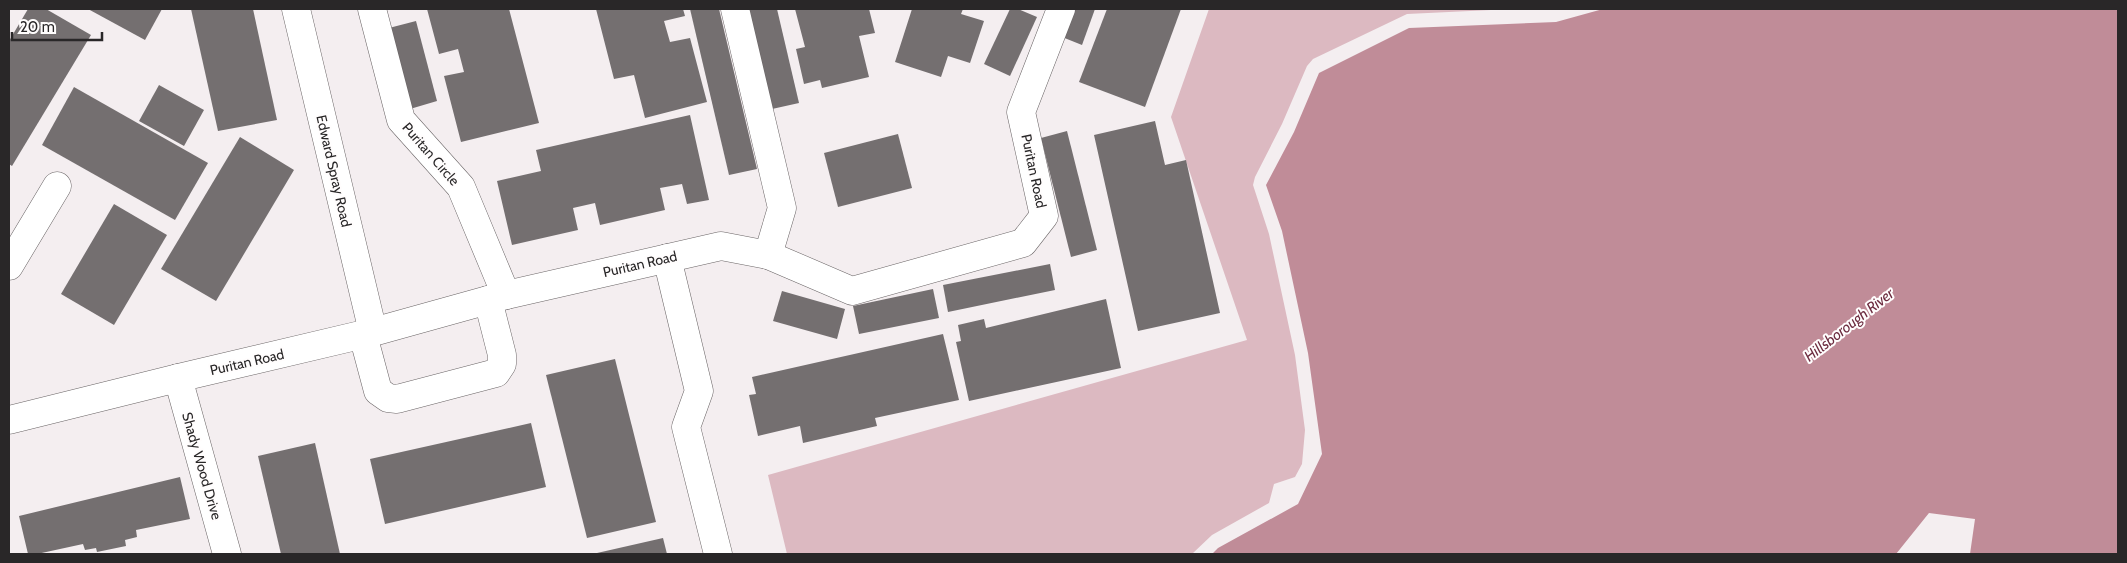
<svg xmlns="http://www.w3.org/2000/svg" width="2127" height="563" viewBox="0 0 2127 563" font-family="Cabin,sans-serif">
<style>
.green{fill:#dcb9c1}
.water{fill:#c08c98}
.building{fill:#746f70}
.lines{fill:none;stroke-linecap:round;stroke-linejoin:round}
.minor-casing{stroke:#6a6566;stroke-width:29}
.minor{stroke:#fff;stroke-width:28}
.labels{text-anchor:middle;stroke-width:4;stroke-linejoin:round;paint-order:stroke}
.street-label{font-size:14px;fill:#292728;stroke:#fffdfd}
.water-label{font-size:15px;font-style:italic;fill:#6c2b3f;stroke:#fffdfd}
</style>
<rect width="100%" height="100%" fill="#f4eef0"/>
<polygon class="green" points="1209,9 1512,9 1407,14 1313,59 1307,66 1282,124 1255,177 1253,185 1269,234 1295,355 1305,430 1302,464 1295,477 1274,484 1269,503 1212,535 1192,554 787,554 768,475 1247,340 1171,117"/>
<polygon class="water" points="1603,9 2118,9 2118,554 1970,554 1975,519 1929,513 1896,554 1212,554 1218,548 1298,504 1322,454 1308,353 1282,231 1266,185 1294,132 1319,73 1409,28 1556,22"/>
<g class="building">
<polygon points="28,9 46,9 91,35 12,166 9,164 9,41"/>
<polygon points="88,9 162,9 145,40"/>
<polygon points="191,9 253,9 277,120 218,131"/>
<polygon points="427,9 509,9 539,123 461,142 444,76 464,72 458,49 439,54"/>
<polygon points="596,9 683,9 685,16 664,21 670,42 690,38 707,102 645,118 634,75 614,79"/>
<polygon points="690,9 719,9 757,169 729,175"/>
<polygon points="748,9 777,9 799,103 772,109"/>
<polygon points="795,9 869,9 875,33 859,36 869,77 822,88 820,80 804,84 796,49 805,47"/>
<polygon points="912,9 963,9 961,14 984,21 970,63 948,56 941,77 895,62"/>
<polygon points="1010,9 1018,9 1037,17 1010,76 984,64"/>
<polygon points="1067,9 1095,9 1082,45 1057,35"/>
<polygon points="1107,9 1181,9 1145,107 1079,82"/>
<polygon points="416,21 437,101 410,109 389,28"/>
<polygon points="159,85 204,110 184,146 139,121"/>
<polygon points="74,87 208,163 175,220 42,145"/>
<polygon points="690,115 709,200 687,204 682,184 660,188 665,210 600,225 595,203 573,208 578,230 512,245 497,181 541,171 536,150"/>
<polygon points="1155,121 1165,165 1186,160 1220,313 1138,331 1094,135"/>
<polygon points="1067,131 1097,250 1071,257 1041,138"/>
<polygon points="898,134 912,188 838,207 824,153"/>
<polygon points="240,137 294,170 216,301 161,269"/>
<polygon points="114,204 167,235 114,325 61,294"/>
<polygon points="1050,264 1055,290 948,312 943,285"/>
<polygon points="933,289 939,318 859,334 853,306"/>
<polygon points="782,291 845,309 837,339 773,321"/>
<polygon points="1106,299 1121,368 969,401 956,342 961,341 958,325 984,319 986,328"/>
<polygon points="943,334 959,400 875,418 877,426 803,443 800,426 758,436 749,395 756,394 752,377"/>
<polygon points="615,359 656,522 587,538 546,375"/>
<polygon points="531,423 546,487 385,524 370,459"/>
<polygon points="315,443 340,554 281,554 258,456"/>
<polygon points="180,477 190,519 136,530 137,537 125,540 126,546 97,552 96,548 85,550 83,544 37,554 28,554 19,516"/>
<polygon points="663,538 667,554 597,554 597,553"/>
</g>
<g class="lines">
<defs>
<g id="minor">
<polyline points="296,9 373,332"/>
<polyline points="372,9 401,120 461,187 506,295"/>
<polyline points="735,9 782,208 768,255"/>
<polyline points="667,258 699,391 686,427 718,554"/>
<polyline points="9,266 57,186"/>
<polyline points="363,335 378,391 388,398 397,399 496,373 502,364 502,355 488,300"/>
<polyline points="178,378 227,554"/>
<polyline points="9,420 178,378 373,332 506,295 721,246 768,255 852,291 1023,243 1044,216 1021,112 1061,9"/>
</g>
</defs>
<use href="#minor" class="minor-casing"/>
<use href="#minor" class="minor"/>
</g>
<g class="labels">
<g class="street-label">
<text transform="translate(431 154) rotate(49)" y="5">Puritan Circle</text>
<text transform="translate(334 171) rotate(77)" y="5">Edward Spray Road</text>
<text transform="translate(1034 171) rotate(78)" y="5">Puritan Road</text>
<text transform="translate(640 264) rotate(-13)" y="5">Puritan Road</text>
<text transform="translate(247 362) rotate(-13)" y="5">Puritan Road</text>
<text transform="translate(202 466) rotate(74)" y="5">Shady Wood Drive</text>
</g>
<g class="water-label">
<text transform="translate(1849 325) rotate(-38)" y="5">Hillsborough River</text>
</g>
</g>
<rect width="2127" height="563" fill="none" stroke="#292728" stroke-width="20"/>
<path d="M12 32v8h90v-8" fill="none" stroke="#292728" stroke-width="2.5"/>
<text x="20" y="32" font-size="15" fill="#292728" stroke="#fffdfd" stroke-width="4" paint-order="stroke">20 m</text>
</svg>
